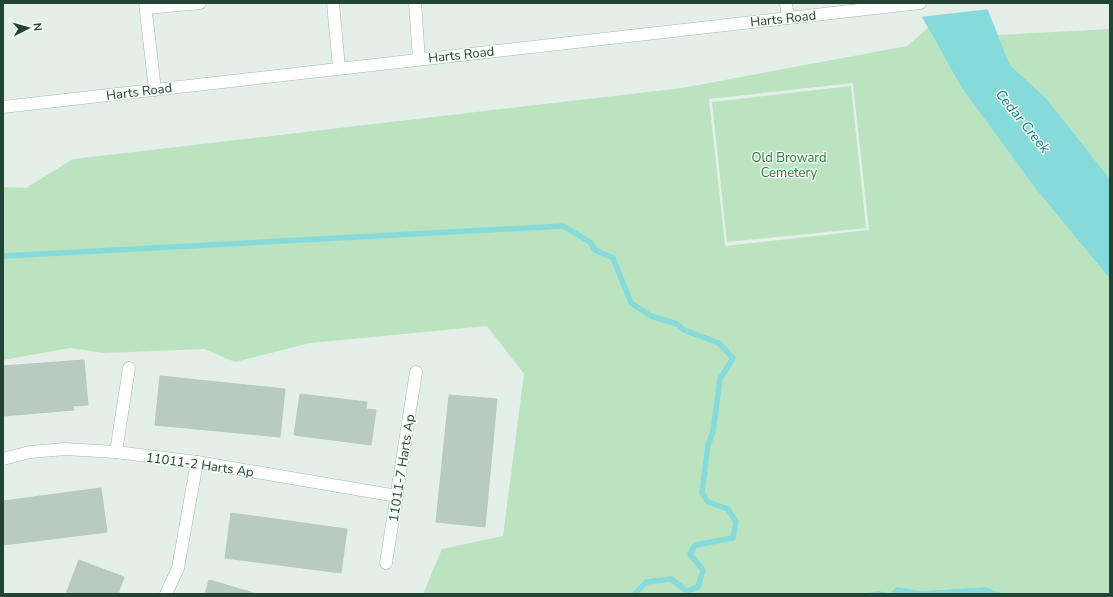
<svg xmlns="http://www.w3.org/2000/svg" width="1113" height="597" viewBox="0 0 1113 597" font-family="'Nunito Sans',sans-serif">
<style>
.green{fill:#bbe3bf;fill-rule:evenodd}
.water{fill:#86dbda}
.pier{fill:#e4efe9}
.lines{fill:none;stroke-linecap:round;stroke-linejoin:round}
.stream{stroke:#86dbda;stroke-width:5.5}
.building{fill:#b9cbc1;stroke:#b5cabe}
.minor-casing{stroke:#a6b8af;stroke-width:13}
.minor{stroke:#fff;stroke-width:12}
.labels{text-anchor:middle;stroke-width:3;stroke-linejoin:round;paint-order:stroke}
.street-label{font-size:13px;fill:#214435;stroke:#f6fbf7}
.park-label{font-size:13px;fill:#258039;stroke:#f6fbf7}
.water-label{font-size:14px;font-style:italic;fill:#127c7d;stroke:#f6fbf7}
</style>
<rect width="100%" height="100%" fill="#e4efe9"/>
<g class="green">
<path d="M928 28 961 87 1035 188 1110 279V594H1003L986 587 921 591 896 588 891 593 879 591 871 592 869 594H423L442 549 503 536 524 374 487 326 310 343 235 362 204 349 104 353 70 348 3 360V187L26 188 73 159 682 88 907 46ZM853 83 869 230 725 246 709 99Z"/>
<polygon points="1110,29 1110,179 1046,98 1010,65 998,35"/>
<polygon points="851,86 866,228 727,242 712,102"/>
</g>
<g class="water">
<polygon points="985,3 1010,65 1046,98 1110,179 1110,279 1035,188 961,87 917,8"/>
<polygon points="896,587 921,591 986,587 1003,594 869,594 870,592 879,591 891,593"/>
</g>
<polygon class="pier" points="913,3 987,3 990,9 920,17"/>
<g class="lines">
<polyline class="stream" points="3,256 563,226 590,242 595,250 613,258 631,303 651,316 677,324 684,330 719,343 733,358 720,379 713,432 708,445 702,493 708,502 728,509 736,522 733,538 695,545 690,554 703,570 698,587 687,591 671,579 646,582 635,594"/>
</g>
<g class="building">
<polygon points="84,360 88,405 73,406 74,410 3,416 3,366"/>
<polygon points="160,376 285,389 280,437 155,425"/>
<polygon points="300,394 367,402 366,409 376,410 371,445 294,435"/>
<polygon points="449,395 497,399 485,527 436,522"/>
<polygon points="101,488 107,532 3,545 3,501"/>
<polygon points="231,513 347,529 341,573 225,558"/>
<polygon points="79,560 124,577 118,594 66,594"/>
<polygon points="209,580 254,593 254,594 205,594"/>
</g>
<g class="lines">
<defs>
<g id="minor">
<polyline points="145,3 155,90"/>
<polyline points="333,3 339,68"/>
<polyline points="415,3 419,59"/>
<polyline points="786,3 788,18"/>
<polyline points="146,8 200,3"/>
<polyline points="3,107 920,3"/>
<polyline points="116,452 129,368"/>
<polyline points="3,459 30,452 65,449 116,452 197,462 397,496"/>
<polyline points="386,563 416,372"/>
<polyline points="166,594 178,568 197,462"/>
</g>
</defs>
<use href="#minor" class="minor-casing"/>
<use href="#minor" class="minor"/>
</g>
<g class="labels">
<g class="street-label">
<text transform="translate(783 18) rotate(-6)" y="5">Harts Road</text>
<text transform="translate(461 54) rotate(-6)" y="5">Harts Road</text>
<text transform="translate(139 91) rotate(-7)" y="5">Harts Road</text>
<text transform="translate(200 464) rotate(8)" y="5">11011-2 Harts Ap</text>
<text transform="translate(401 468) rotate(-81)" y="5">11011-7 Harts Ap</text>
</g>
<g class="park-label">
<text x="789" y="162">Old Broward<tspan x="789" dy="15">Cemetery</tspan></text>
</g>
<g class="water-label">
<text transform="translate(1023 121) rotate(51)" y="5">Cedar Creek</text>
</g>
</g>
<rect width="1113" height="597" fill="none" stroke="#214435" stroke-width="8"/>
<g transform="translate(28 28) rotate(84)" stroke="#f6fbf7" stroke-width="3" paint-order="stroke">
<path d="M0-3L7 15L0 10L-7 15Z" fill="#214435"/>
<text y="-6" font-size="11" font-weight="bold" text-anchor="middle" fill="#214435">N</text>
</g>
</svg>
